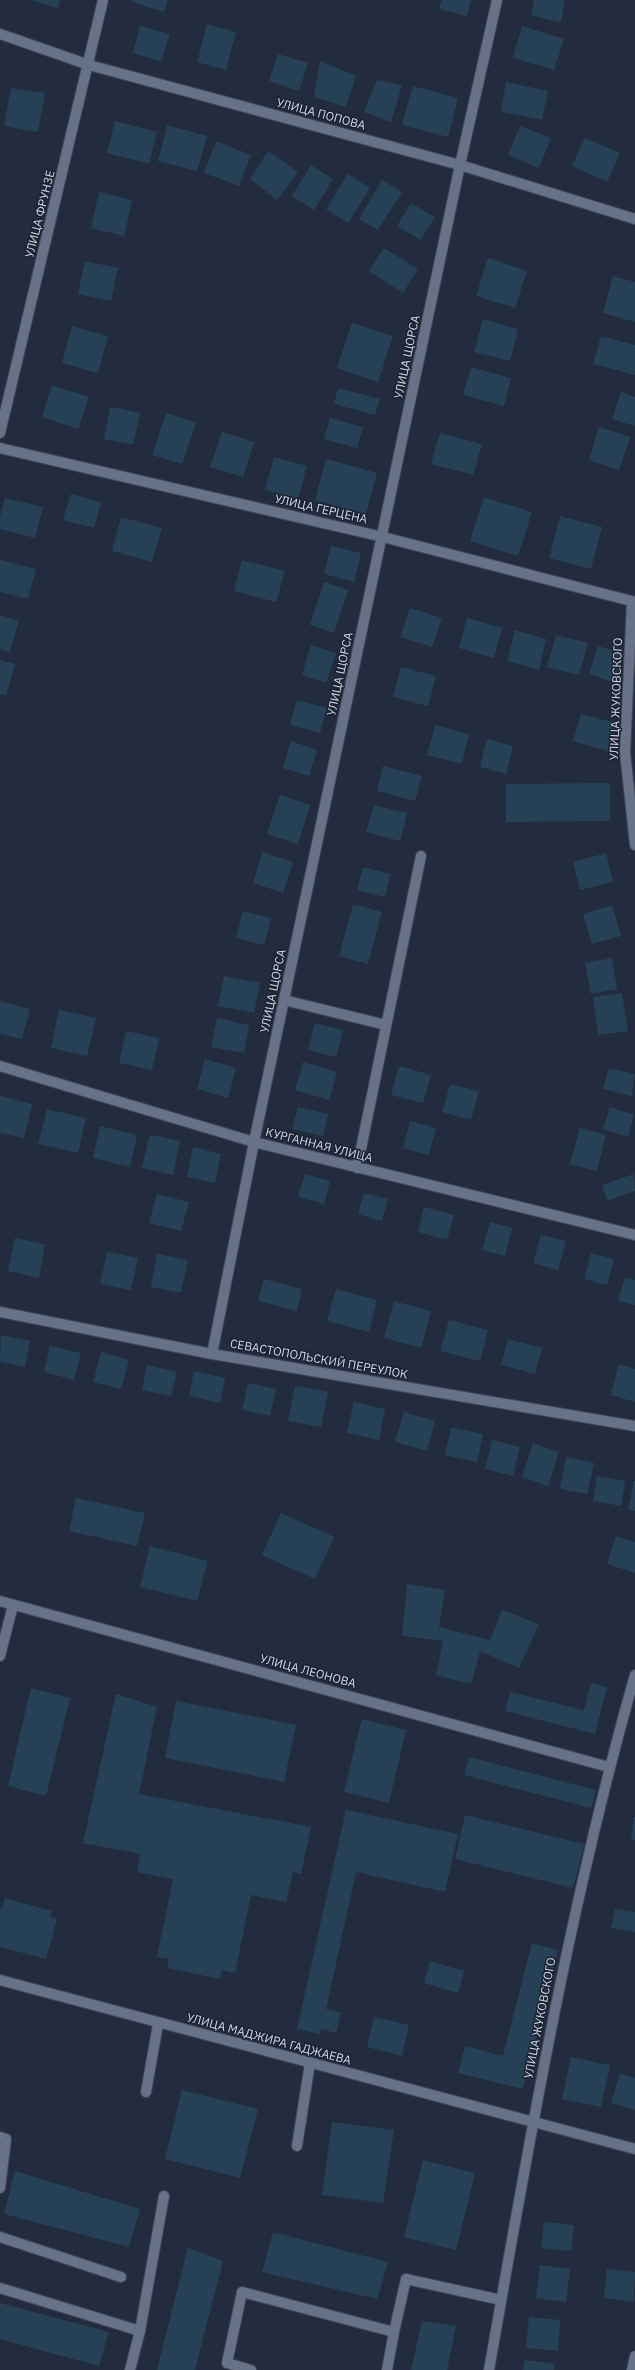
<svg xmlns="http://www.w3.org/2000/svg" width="635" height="2370" viewBox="0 0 635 2370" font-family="'IBM Plex Sans',sans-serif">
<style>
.building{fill:#264155}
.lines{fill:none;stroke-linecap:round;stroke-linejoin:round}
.minor-casing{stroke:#3f4757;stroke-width:12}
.minor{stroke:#677187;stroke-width:10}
.labels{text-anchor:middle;stroke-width:3;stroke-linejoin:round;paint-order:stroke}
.street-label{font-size:12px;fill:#d2d8e4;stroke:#1a2234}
</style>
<rect width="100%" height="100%" fill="#232c3e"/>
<g class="building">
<polygon points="29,0 60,0 58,8"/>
<polygon points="133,0 168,0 164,12 132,2"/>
<polygon points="442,0 471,0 467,16 439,9"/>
<polygon points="534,0 565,0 561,22 531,16"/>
<polygon points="207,24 236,32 226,70 197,62"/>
<polygon points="140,26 170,34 161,62 133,53"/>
<polygon points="522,26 564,39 554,70 513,58"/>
<polygon points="278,54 308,63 299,91 269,81"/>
<polygon points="320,61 356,76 346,107 314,97"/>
<polygon points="377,80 402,85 391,122 364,112"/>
<polygon points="506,82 548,91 542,120 501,112"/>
<polygon points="413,86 458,98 448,137 402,125"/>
<polygon points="11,88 45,93 38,132 4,126"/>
<polygon points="115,121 157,132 149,164 107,153"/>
<polygon points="167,125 207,136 197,171 158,161"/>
<polygon points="520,126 551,138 539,168 508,155"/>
<polygon points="585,138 620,153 607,182 572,166"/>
<polygon points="216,141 251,155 239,186 204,173"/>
<polygon points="268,151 298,172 277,200 250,179"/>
<polygon points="311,165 333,179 314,210 292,196"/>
<polygon points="348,174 370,188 348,223 326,209"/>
<polygon points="382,180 402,192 378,230 359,219"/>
<polygon points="99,192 132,200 124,236 91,228"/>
<polygon points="411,203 435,217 420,240 397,226"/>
<polygon points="384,248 418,269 403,293 369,271"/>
<polygon points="488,258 527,271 515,308 476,296"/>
<polygon points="85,261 118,268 111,301 78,294"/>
<polygon points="613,276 635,282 635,322 603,313"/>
<polygon points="483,319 518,329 510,361 474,352"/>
<polygon points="352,323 393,336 378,382 337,368"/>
<polygon points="72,326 108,336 98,373 62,363"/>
<polygon points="601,336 635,345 635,375 593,364"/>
<polygon points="471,367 511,378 504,406 463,395"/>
<polygon points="52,385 89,397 78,429 42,417"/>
<polygon points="338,388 380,399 375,415 334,404"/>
<polygon points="621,392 635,397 635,426 612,419"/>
<polygon points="110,407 140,413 133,445 104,439"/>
<polygon points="166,413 196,422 182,464 152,455"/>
<polygon points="330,418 363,427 357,448 324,439"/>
<polygon points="599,427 630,437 619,470 589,460"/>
<polygon points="222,432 254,442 243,477 210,467"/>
<polygon points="440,433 482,444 473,475 431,464"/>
<polygon points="274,457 307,466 298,499 265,490"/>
<polygon points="326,459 377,473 366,514 315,500"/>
<polygon points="71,494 101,502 94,528 63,520"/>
<polygon points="484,497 532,512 518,556 470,541"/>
<polygon points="5,498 43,507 35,538 0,529 0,517"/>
<polygon points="560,516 602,527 591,569 549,558"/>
<polygon points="121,517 162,528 152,562 112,551"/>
<polygon points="331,546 361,553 354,582 324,574"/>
<polygon points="0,560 36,569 28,599 0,592"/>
<polygon points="242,560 285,571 276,602 234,591"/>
<polygon points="324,582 348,590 334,633 310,625"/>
<polygon points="410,608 442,618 432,647 400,637"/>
<polygon points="0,615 19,621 10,652 0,649"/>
<polygon points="467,618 502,628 494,658 459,648"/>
<polygon points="515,630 546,639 539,670 507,661"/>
<polygon points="556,635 588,643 579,675 547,667"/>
<polygon points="311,645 336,653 326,683 302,675"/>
<polygon points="598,646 624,654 615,683 589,674"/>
<polygon points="0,660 15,664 6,695 0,694"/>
<polygon points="401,667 436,676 428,706 393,697"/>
<polygon points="297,700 327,708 320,733 290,725"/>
<polygon points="581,714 616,723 608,751 573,741"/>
<polygon points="435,725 469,734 462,764 427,755"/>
<polygon points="487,739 513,746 506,774 480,767"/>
<polygon points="291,741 317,750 309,776 283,768"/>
<polygon points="383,766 422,776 415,801 377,791"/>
<polygon points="610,783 610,821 506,822 506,784"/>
<polygon points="280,795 310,805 298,844 267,834"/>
<polygon points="374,805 407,813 400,841 366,832"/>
<polygon points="262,852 293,862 283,893 253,883"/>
<polygon points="606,853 613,882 580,890 573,862"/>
<polygon points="363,867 390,874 385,897 357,890"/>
<polygon points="353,904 382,912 368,964 339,956"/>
<polygon points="612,905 621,936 592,944 583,914"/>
<polygon points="243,911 271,918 264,945 236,938"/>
<polygon points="612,958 617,989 591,994 585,963"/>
<polygon points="224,976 260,983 254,1013 218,1006"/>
<polygon points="622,993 628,1031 598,1035 593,997"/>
<polygon points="0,1001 30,1009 22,1039 0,1034"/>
<polygon points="59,1010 96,1018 87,1056 51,1048"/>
<polygon points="217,1018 249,1025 244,1053 211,1047"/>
<polygon points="315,1023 343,1030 336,1057 308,1050"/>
<polygon points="126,1031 159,1038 152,1070 119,1063"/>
<polygon points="205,1059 236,1068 228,1098 197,1089"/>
<polygon points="303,1062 337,1072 329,1100 295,1090"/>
<polygon points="399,1066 431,1075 423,1103 391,1095"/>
<polygon points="609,1068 635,1074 632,1096 603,1089"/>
<polygon points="450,1084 479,1091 471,1120 442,1112"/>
<polygon points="0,1096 32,1104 24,1138 0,1133"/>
<polygon points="298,1107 328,1114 323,1136 292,1129"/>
<polygon points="610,1107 634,1115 628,1137 603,1129"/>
<polygon points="47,1109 86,1118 78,1153 38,1144"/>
<polygon points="410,1121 436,1128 429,1155 403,1148"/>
<polygon points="100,1126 137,1135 130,1167 93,1158"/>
<polygon points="580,1128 606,1135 597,1171 570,1164"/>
<polygon points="150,1135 180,1141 173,1175 142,1168"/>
<polygon points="193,1147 221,1154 215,1183 187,1177"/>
<polygon points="305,1174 330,1181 324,1204 298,1197"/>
<polygon points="634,1174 635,1191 607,1201 602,1185"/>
<polygon points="364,1193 388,1199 382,1221 358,1214"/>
<polygon points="157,1194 189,1202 181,1231 149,1223"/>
<polygon points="424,1207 454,1215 447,1240 418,1232"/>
<polygon points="490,1222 512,1228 505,1256 482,1250"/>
<polygon points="541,1235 566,1241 558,1270 533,1263"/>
<polygon points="15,1238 45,1244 39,1278 8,1271"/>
<polygon points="107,1252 138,1258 131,1290 100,1284"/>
<polygon points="591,1253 614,1259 607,1285 584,1279"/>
<polygon points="157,1254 188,1260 181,1293 151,1287"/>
<polygon points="625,1277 635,1280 635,1305 618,1301"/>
<polygon points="264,1279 302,1289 297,1311 258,1301"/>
<polygon points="336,1289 377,1300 369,1332 327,1321"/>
<polygon points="394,1301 431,1311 421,1348 384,1338"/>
<polygon points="449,1320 488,1330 480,1361 440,1351"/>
<polygon points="1,1335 30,1341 25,1367 0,1362"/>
<polygon points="508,1339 542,1348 535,1374 501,1365"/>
<polygon points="50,1346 81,1353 74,1380 44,1372"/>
<polygon points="101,1352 129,1360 121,1389 93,1382"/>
<polygon points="619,1364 635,1369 635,1402 611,1395"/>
<polygon points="147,1365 177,1372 171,1396 142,1390"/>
<polygon points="194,1371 225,1378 220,1403 189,1396"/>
<polygon points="248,1383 276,1389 270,1416 242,1410"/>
<polygon points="295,1386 328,1392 321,1427 288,1421"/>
<polygon points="354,1402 385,1409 379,1440 347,1433"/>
<polygon points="404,1412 435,1421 427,1451 395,1442"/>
<polygon points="451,1427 483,1434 477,1462 445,1455"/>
<polygon points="492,1440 520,1447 513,1476 485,1469"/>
<polygon points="533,1443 559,1452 548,1486 522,1477"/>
<polygon points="566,1457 594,1463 587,1494 560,1489"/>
<polygon points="597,1476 625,1481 621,1506 593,1501"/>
<polygon points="634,1481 635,1481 635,1511 628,1510"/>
<polygon points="76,1498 145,1513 137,1546 69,1531"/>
<polygon points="281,1513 334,1537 315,1579 262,1555"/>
<polygon points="616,1536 635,1542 635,1573 607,1564"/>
<polygon points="150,1546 208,1561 197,1601 140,1587"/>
<polygon points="407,1584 445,1590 439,1627 490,1640 502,1610 539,1624 519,1668 480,1651 471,1684 436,1675 443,1641 402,1636"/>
<polygon points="591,1683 607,1687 595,1734 505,1711 510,1692 584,1710"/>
<polygon points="31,1688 70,1698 46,1796 8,1786"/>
<polygon points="116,1694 157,1707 139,1794 311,1827 301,1874 293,1872 286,1902 251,1895 235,1973 222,1970 220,1979 167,1968 169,1959 157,1957 173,1879 137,1872 140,1854 83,1843"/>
<polygon points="176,1701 296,1725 284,1782 165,1758"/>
<polygon points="362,1719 406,1730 389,1803 344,1792"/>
<polygon points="469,1757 596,1790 591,1808 464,1775"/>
<polygon points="346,1810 458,1834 445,1892 356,1872 326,2009 341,2012 336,2033 321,2029 320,2034 297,2029"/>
<polygon points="465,1815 584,1844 573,1888 455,1859"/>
<polygon points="634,1817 635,1817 635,1840 631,1839"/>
<polygon points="5,1898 52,1911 50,1917 57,1919 46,1959 0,1947 0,1908 2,1909"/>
<polygon points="615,1909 635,1912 635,1932 611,1928"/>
<polygon points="532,1943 558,1950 523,2089 458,2073 465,2046 503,2056"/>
<polygon points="430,1961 464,1971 458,1993 424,1983"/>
<polygon points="374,2017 409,2025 402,2056 367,2047"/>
<polygon points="571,2057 610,2065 601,2107 562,2099"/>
<polygon points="620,2073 635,2078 635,2110 611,2103"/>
<polygon points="182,2090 258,2109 240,2178 165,2159"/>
<polygon points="332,2122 394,2130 383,2203 322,2195"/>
<polygon points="423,2160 475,2173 456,2250 404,2237"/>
<polygon points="15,2171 140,2209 129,2247 4,2214"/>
<polygon points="544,2222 574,2225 571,2251 541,2248"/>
<polygon points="273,2232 388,2262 377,2299 262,2272"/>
<polygon points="188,2248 223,2261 195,2370 157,2370"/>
<polygon points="540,2265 570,2269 566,2302 536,2298"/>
<polygon points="607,2269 635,2272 634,2302 604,2298"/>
<polygon points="0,2303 109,2332 99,2366 0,2339"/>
<polygon points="529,2317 560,2320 558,2351 526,2348"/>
<polygon points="422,2321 456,2326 447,2370 411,2370"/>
<polygon points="525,2360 555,2364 554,2370 523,2370"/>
</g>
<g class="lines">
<defs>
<g id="minor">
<polyline points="0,34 89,65 460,165 635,219"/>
<polyline points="0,433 103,0"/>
<polyline points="0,448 383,537 635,602"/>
<polyline points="632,602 625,752 635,845"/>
<polyline points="284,1000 386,1025"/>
<polyline points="0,1066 254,1142 635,1235"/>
<polyline points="357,1168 421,856"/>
<polyline points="0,1312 212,1354 635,1426"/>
<polyline points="212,1354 254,1142 460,165 497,0"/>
<polyline points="0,1601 609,1767"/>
<polyline points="0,1656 13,1605"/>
<polyline points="0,1980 635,2149"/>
<polyline points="146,2092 158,2024"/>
<polyline points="0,2137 6,2139 0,2188"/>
<polyline points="297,2146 310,2063"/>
<polyline points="0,2237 121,2277"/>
<polyline points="0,2288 140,2331"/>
<polyline points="394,2332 406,2279 501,2300"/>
<polyline points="130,2370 140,2331 164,2196"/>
<polyline points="251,2370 227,2363 242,2292 394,2332 387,2370"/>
<path d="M489 2370C530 2136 570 1903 635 1675"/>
<polyline points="632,2370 635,2356"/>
</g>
</defs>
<use href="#minor" class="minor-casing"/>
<use href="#minor" class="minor"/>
</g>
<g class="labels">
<g class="street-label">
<text transform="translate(321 114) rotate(15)" y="4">УЛИЦА ПОПОВА</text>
<text transform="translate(40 214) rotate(-76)" y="4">УЛИЦА ФРУНЗЕ</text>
<text transform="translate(407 357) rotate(-78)" y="4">УЛИЦА ЩОРСА</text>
<text transform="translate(321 509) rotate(13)" y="4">УЛИЦА ГЕРЦЕНА</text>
<text transform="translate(340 674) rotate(-78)" y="4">УЛИЦА ЩОРСА</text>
<text transform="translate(616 699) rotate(-88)" y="4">УЛИЦА ЖУКОВСКОГО</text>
<text transform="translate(273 991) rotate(-78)" y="4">УЛИЦА ЩОРСА</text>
<text transform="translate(319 1145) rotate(14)" y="4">КУРГАННАЯ УЛИЦА</text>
<text transform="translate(319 1359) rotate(10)" y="4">СЕВАСТОПОЛЬСКИЙ ПЕРЕУЛОК</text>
<text transform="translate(308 1671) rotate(15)" y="4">УЛИЦА ЛЕОНОВА</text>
<text transform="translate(540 2018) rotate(-79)" y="4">УЛИЦА ЖУКОВСКОГО</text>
<text transform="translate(269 2039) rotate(15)" y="4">УЛИЦА МАДЖИРА ГАДЖАЕВА</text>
</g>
</g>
</svg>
